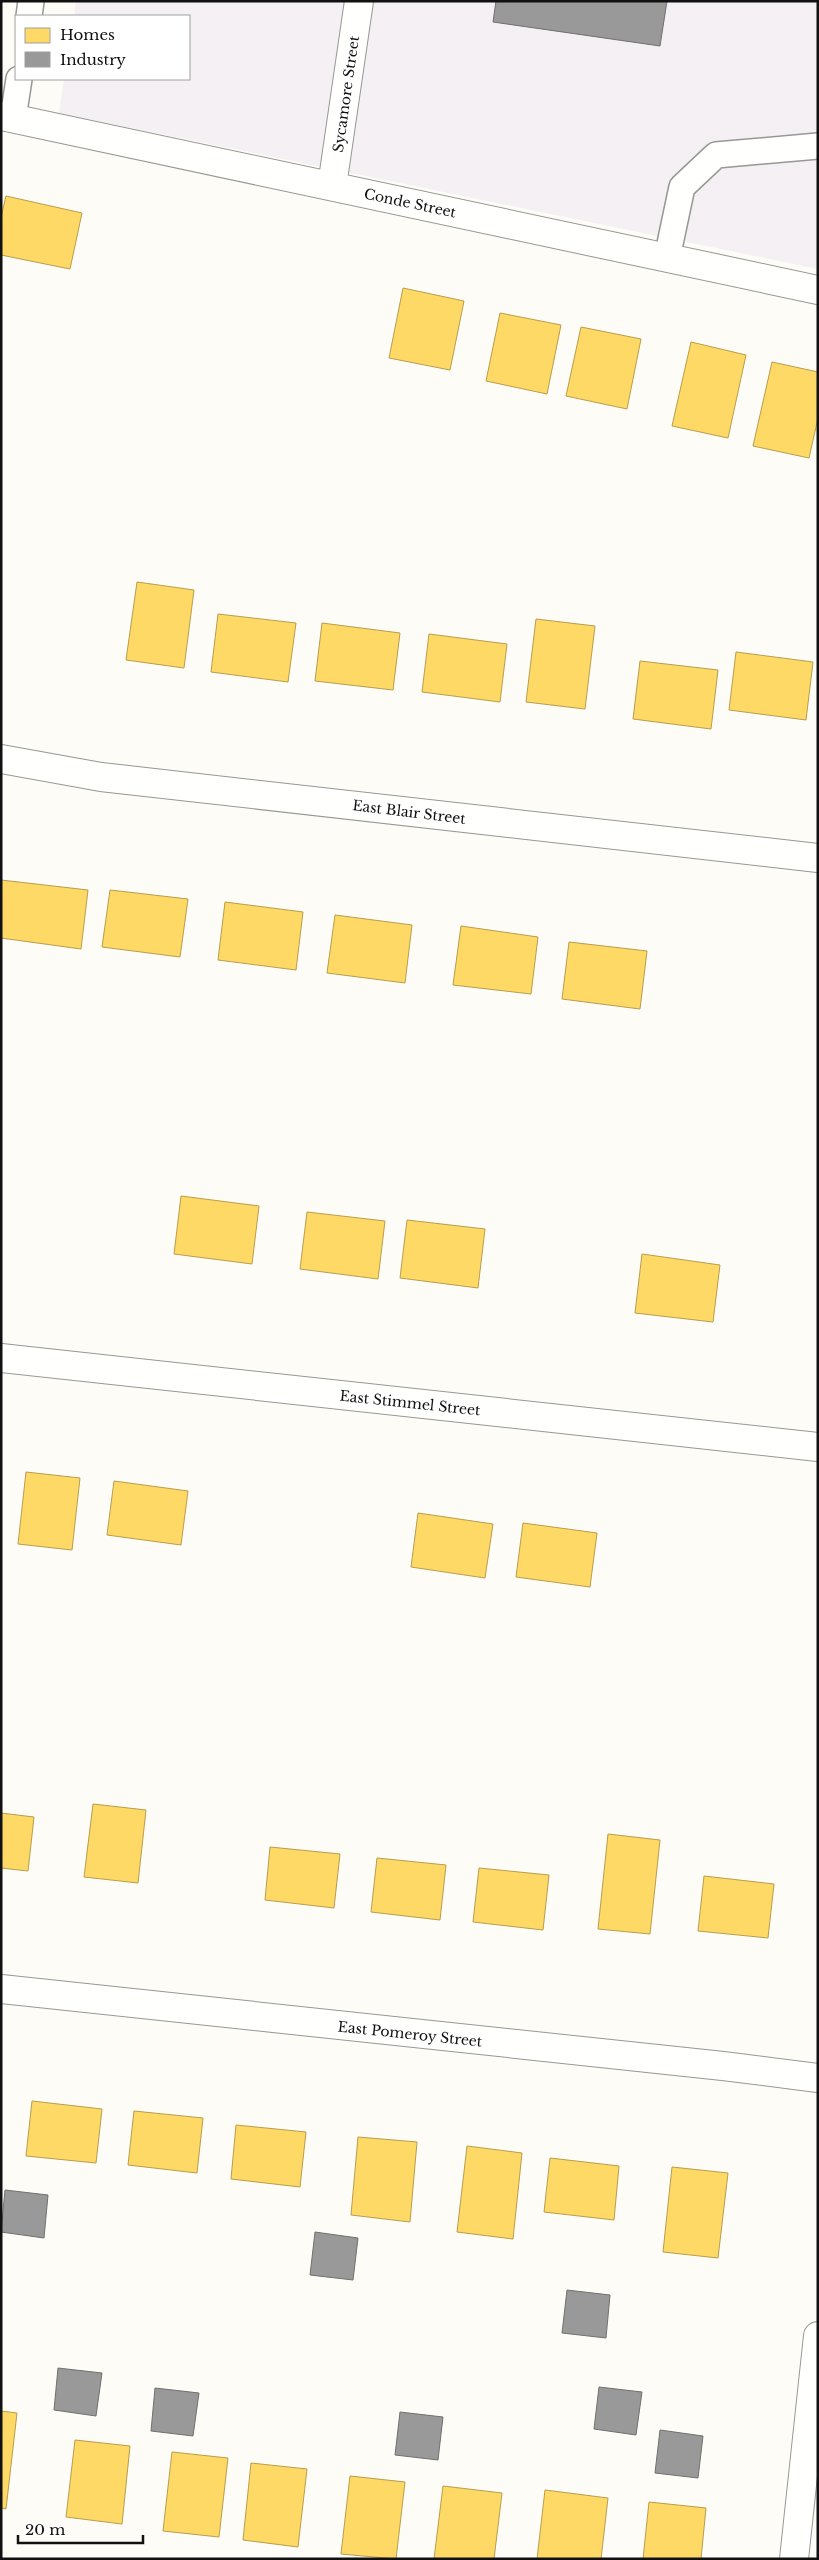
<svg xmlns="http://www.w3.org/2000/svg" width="819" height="2560" viewBox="0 0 819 2560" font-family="'Libre Baskerville',serif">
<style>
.industrial{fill:#f5f0f3}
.homes{fill:#ffd966;stroke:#b89d4c}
.industry{fill:#999;stroke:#707070}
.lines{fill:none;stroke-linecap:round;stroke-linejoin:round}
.service-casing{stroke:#979795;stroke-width:28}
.minor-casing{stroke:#979795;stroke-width:30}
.service{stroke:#fffffe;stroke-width:25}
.minor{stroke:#fffffe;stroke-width:28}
.labels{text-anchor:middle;stroke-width:5;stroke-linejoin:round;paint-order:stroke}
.street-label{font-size:14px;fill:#111;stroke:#fff}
</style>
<rect width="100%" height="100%" fill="#fdfcf7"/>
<polygon class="industrial" points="76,1 818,1 818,269 59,113 64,79 189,79 189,16 74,16"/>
<g class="homes">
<polygon points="6,196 82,213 70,269 1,255 1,217"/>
<polygon points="403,288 464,301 450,370 389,358"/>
<polygon points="500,313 561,325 547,394 486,381"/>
<polygon points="581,327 641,339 627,409 566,396"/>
<polygon points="691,342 746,355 728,438 672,426"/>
<polygon points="772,362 818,372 818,418 809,458 753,446"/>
<polygon points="137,582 194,590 184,668 126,660"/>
<polygon points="218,614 296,623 288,682 211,672"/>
<polygon points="536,619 595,626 585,709 526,702"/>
<polygon points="322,623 400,633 393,690 315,681"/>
<polygon points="429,634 507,644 500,702 422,692"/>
<polygon points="736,652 813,662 806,720 729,710"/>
<polygon points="640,661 718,670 711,729 633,719"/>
<polygon points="1,880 88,890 81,949 1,938"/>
<polygon points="110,890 188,899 180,957 102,947"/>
<polygon points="225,902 303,912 296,970 218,960"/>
<polygon points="335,915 412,925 405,983 327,973"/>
<polygon points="461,926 538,937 531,994 453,985"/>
<polygon points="569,942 647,951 640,1009 562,999"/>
<polygon points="181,1196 259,1206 252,1264 174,1254"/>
<polygon points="307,1212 385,1221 378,1279 300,1269"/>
<polygon points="407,1220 485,1229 478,1288 400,1278"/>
<polygon points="642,1254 720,1265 713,1322 635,1313"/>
<polygon points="26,1472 80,1478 72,1550 18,1544"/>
<polygon points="114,1481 188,1491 181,1545 107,1535"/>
<polygon points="418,1513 493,1524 485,1578 411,1567"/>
<polygon points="523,1523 597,1533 590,1587 516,1577"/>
<polygon points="93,1804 146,1810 138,1883 84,1877"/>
<polygon points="1,1813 34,1817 28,1871 1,1868"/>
<polygon points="608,1834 660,1840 650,1934 598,1929"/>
<polygon points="270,1847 340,1854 334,1908 265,1900"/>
<polygon points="377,1858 446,1865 440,1920 371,1912"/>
<polygon points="479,1868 549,1875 543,1930 473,1922"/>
<polygon points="704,1876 774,1884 768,1938 698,1931"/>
<polygon points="32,2101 102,2109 96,2163 26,2156"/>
<polygon points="134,2111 203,2118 197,2173 128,2165"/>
<polygon points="236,2125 306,2132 300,2187 231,2179"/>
<polygon points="358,2137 417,2142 410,2222 351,2215"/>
<polygon points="467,2146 522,2153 513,2239 457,2232"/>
<polygon points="550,2158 619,2166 614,2220 544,2212"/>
<polygon points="672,2167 728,2173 718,2258 663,2252"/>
<polygon points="1,2411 17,2413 6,2509 1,2508"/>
<polygon points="75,2440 130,2446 122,2524 66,2517"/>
<polygon points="172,2452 228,2458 219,2537 163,2531"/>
<polygon points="251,2463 307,2469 298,2547 243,2540"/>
<polygon points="350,2476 405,2482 396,2559 341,2554"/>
<polygon points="443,2486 502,2493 494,2559 434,2559"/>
<polygon points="545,2490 608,2498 601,2559 537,2559"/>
<polygon points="649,2502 706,2508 701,2559 643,2559"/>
</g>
<g class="industry">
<polygon points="496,1 667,1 660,46 493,22"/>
<polygon points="5,2190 48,2195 44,2238 1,2232"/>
<polygon points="315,2232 358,2238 353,2280 310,2275"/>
<polygon points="567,2290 610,2295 606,2338 562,2333"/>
<polygon points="58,2368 102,2373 96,2416 54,2410"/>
<polygon points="599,2387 642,2392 636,2435 594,2429"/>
<polygon points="155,2388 199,2393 193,2436 151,2431"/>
<polygon points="400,2412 443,2417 438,2460 395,2455"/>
<polygon points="660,2430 703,2436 698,2478 655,2473"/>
</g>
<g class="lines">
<defs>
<g id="service">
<polyline points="29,16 31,1"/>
<polyline points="13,118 19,79"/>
<polyline points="667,258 682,187 716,155 818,146"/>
</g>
<g id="minor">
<polyline points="1,116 818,290"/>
<polyline points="332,186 359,1"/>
<polyline points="1,759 101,777 818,858"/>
<polyline points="1,1358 818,1447"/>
<polyline points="1,1989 723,2066 818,2078"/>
<polyline points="794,2559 818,2336"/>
</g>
</defs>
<use href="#service" class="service-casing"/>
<use href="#minor" class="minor-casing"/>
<use href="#service" class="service"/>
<use href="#minor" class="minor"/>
</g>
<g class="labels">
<g class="street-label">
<text transform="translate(346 94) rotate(-82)" y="5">Sycamore Street</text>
<text transform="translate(410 203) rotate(12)" y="5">Conde Street</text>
<text transform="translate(409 812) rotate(7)" y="5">East Blair Street</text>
<text transform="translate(410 1403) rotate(6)" y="5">East Stimmel Street</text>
<text transform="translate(410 2034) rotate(6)" y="5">East Pomeroy Street</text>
</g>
</g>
<rect width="819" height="2560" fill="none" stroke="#111111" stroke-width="5"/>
<rect x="15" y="15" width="175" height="65" fill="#ffffff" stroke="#a0a0a0"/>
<rect x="25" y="28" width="25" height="15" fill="#ffd966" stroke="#a0a0a0"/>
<text x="60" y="40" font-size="15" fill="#111111">Homes</text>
<rect x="25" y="52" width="25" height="15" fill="#999999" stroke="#a0a0a0"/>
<text x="60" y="65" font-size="15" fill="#111111">Industry</text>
<path d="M18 2535v8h125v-8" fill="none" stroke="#111111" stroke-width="2.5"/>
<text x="25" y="2535" font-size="15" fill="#111111" stroke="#ffffff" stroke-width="4" paint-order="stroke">20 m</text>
</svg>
